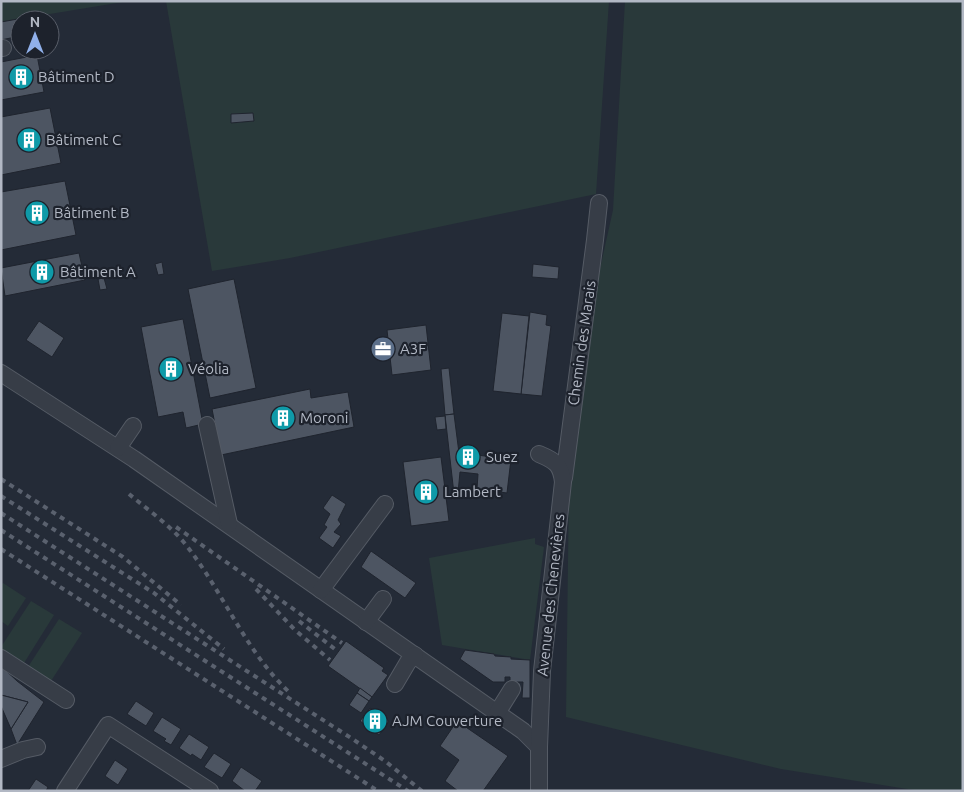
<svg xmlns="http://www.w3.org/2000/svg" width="964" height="792" viewBox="0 0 964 792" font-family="Ubuntu,sans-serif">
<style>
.green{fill:#29393a}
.building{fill:#4d5562;stroke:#1f242e}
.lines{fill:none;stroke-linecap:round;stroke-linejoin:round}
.minor-casing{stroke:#555b65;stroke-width:18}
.minor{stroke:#373d47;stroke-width:16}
.rail{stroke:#5a616e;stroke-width:4;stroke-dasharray:5 5;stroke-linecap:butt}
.labels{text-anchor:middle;stroke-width:4.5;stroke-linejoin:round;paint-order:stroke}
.poi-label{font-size:15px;fill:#b2b8c4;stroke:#1d222c;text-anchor:start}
.street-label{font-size:15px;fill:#b2b8c4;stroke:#1d222c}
</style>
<rect width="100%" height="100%" fill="#242b37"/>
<g class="green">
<polygon points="1,1 129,1 1,22"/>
<polygon points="166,1 609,1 596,194 290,258 212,271"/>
<polygon points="625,1 963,1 963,791 920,791 781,769 566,717 570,404 613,210"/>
<polygon points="535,538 535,544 544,547 530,660 442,645 429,558"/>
<polygon points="3,583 26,598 8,626 1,621 1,585"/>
<polygon points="31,601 54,615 24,663 1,649 1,647"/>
<polygon points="59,619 82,633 51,681 28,667"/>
</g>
<g class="building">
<polygon points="40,15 41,20 20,20 20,36 1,40 1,22"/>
<polygon points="37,55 44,92 1,100 1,62"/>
<polygon points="50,108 61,163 1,175 1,117"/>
<polygon points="253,113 254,121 231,123 231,114"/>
<polygon points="65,181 76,235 1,250 1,192"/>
<polygon points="79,253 85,280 5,296 1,268"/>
<polygon points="162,262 164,274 158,275 155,264"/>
<polygon points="533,264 559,267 558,279 532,277"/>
<polygon points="104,278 107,289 100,290 98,279"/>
<polygon points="234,279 256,388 210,398 188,289"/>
<polygon points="530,312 547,315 546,325 551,326 542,396 521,394"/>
<polygon points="502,313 529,316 521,394 493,391"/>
<polygon points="183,319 203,424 186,428 183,412 158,417 141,327"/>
<polygon points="39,321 64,338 52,357 26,340"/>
<polygon points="426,325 431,370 392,375 387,330"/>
<polygon points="449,368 454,414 445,415 441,369"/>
<polygon points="310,389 311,398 348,392 354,427 221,455 212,409"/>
<polygon points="454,414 459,453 511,459 507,493 477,489 478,474 460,472 458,493 454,494 445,415"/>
<polygon points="445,416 446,429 437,430 435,417"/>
<polygon points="441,457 449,521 411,526 403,462"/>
<polygon points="332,495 346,504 338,520 341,524 334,532 341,536 333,548 319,538 327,527 324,525 330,514 323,508"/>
<polygon points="371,551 416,583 405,598 361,567"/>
<polygon points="346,641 384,668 382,671 388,675 372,697 328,666"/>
<polygon points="465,650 494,654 495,656 511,657 511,659 530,660 530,698 522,698 523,682 510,682 510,677 505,677 505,682 493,682 460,659"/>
<polygon points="1,666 17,681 44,702 17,745 11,729 28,702 1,695"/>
<polygon points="360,688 372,697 369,701 357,693"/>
<polygon points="357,693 369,701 361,713 349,705"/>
<polygon points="1,695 28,702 11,729 1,706"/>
<polygon points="136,701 154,713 146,726 127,714"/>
<polygon points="370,708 389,721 379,735 360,721"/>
<polygon points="162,717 181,729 171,745 164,741 166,739 153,731"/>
<polygon points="457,721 508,756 483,791 458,791 445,781 459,760 440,746"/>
<polygon points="189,734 209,747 201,760 192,754 191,756 179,748"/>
<polygon points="214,753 231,764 222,778 204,767"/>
<polygon points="115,760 128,769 118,785 105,776"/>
<polygon points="241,767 262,781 255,791 245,791 232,781"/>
<polygon points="36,779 48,787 46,791 28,791"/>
</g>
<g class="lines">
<defs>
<g id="minor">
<polyline points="1,48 3,48"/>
<polyline points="1,373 134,459 523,731 539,747"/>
<polyline points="207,425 229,524"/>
<polyline points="118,448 133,426"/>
<polyline points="564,478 595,240 599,203"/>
<polyline points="321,590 385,504"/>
<polyline points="366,622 383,599"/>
<polyline points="1,658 66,700"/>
<polyline points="395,684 408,662 415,655"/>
<polyline points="497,713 512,689"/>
<polyline points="1,759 23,750 37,747"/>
<polyline points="65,791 108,725 210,791"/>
<path d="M539 791V747L542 671 563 482C561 465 556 461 539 454"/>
</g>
</defs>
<use href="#minor" class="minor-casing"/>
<use href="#minor" class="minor"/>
<g class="rail">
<polyline points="1,479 123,557 181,605"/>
<path d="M129 494C148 510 170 525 186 545 224 593 245 651 290 693"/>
<polyline points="1,496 154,593 224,649"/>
<polyline points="1,513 351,738 385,761 422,791"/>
<polyline points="176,527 342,643"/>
<polyline points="1,530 408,791"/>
<polyline points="1,549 378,791"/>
<polyline points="256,589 294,629 330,660"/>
<polyline points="299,621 336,650"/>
</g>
</g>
<defs>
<symbol id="building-disc" viewBox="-11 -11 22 22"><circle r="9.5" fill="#0f9aa8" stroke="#1d222c"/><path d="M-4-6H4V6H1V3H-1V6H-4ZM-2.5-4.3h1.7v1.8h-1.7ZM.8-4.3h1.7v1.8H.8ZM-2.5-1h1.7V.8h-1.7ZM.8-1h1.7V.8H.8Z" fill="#fff"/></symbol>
<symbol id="office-disc" viewBox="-11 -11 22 22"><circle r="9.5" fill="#5c6f8a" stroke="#1d222c"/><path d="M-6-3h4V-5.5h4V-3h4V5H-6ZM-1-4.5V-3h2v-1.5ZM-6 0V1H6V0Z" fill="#fff"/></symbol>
</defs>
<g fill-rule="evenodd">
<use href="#building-disc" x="7" y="63" width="28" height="28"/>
<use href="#building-disc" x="15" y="126" width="28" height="28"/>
<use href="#building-disc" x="23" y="199" width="28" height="28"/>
<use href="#building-disc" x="28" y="258" width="28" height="28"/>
<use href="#office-disc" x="369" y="335" width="28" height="28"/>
<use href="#building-disc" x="157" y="355" width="28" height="28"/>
<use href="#building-disc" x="269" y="404" width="28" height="28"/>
<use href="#building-disc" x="454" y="443" width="28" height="28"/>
<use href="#building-disc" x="412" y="478" width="28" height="28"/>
<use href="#building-disc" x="361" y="707" width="28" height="28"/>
</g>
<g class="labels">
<g class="poi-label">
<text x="38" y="82">Bâtiment D</text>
<text x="46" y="145">Bâtiment C</text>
<text x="54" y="218">Bâtiment B</text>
<text x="60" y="277">Bâtiment A</text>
<text x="400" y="354">A3F</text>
<text x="188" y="374">Véolia</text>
<text x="300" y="423">Moroni</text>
<text x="486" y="462">Suez</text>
<text x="444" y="497">Lambert</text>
<text x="392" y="726">AJM Couverture</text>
</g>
<g class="street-label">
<text transform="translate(582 343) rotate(-82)" y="5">Chemin des Marais</text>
<text transform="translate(551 595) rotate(-84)" y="5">Avenue des Chenevières</text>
</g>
</g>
<rect width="964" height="792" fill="none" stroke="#b2b8c4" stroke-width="5"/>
<g transform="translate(35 35)"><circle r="24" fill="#1d222c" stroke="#595e69"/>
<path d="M0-4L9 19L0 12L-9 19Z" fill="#90b0ea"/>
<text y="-8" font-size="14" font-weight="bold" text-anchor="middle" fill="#b2b8c4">N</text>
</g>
</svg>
